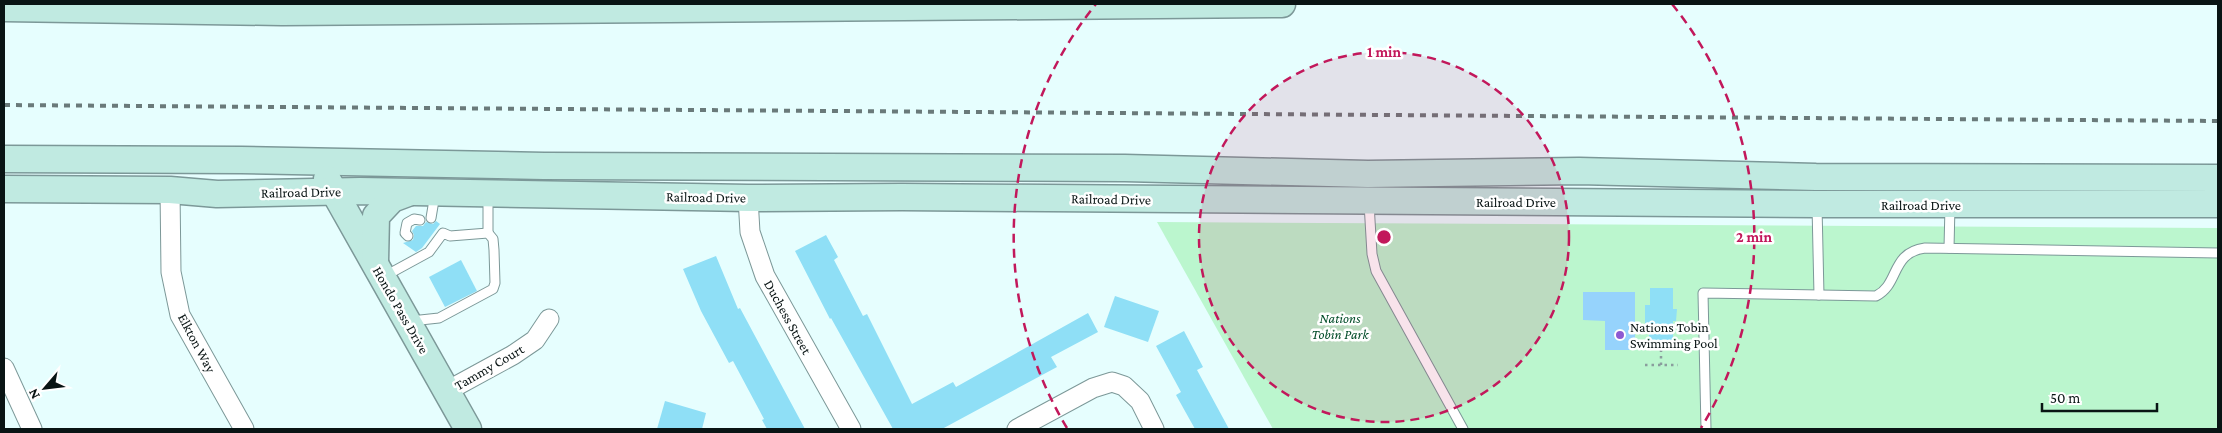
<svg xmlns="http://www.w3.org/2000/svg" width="2222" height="433" viewBox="0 0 2222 433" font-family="'Crimson Pro',serif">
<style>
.green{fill:#bbf6ce}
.water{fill:#96d3fc}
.building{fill:#8fdff6}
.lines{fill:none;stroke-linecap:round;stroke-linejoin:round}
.lane-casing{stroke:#7c9898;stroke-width:11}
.street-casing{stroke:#7c9898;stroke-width:21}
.secondary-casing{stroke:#7c9898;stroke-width:29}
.path{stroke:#8a9d9d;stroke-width:2.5;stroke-dasharray:2.5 4;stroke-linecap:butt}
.lane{stroke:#fff;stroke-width:9}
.street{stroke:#fff;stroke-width:19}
.secondary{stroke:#c0eae1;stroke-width:26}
.rail{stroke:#6a7a7a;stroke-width:4;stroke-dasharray:6 6;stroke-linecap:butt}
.ring{fill:none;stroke:#c2185b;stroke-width:2.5;stroke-dasharray:9 6}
.poi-dot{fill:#8d59d1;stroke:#fff;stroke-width:2}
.labels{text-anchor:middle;stroke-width:5;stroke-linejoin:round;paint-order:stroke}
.street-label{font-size:14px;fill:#091414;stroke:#fff}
.park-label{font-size:14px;font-style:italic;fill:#004c28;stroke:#fff}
.poi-label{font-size:14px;fill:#091414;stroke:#fff;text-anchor:start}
.centre{fill:#c2185b;stroke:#fff;stroke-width:2.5}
.ring-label{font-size:15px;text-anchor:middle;font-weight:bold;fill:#c2185b;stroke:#fff;stroke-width:5;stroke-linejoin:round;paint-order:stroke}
</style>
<rect width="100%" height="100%" fill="#e6fefe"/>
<polygon class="green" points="1157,222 2218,228 2218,429 1273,429"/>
<polygon class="water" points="1583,292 1635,292 1635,350 1605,350 1605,321 1583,320"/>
<g class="building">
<polygon points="436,221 440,224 422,248 416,252 403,243 413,240 414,235 412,231 416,226 423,226 426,222 433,224"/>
<polygon points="826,235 838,257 834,260 863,316 867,314 912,404 953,382 956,387 1088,313 1098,332 1051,357 1057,367 942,429 893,429 831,318 830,319 795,251"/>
<polygon points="716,256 738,309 740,308 805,429 767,429 762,420 764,419 733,361 729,363 701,311 683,269"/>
<polygon points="461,260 477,291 445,307 429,277"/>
<polygon points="1650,288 1673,288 1673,309 1677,309 1676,321 1673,321 1673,342 1649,341 1649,325 1645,325 1645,305 1650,305"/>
<polygon points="1115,296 1159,311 1148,342 1104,327"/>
<polygon points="1184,331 1203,367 1197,370 1229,429 1195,429 1176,395 1181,392 1156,346"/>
<polygon points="665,401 706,413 702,429 657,429"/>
</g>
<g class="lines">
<defs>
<g id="lane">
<polyline points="1369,203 1372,254 1376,271 1463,429"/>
<polyline points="1817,206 1819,295"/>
<polyline points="431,218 435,194"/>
<polyline points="488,233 488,196"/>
<polyline points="408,236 405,233 407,223 414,219 420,220"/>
<polyline points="1949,248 1950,206"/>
<polyline points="385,276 429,252 443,233 450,236 488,233 493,239 494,250 495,283 493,289 439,318 411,321"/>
<path d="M1706 429 1703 293 1876 296C1900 284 1890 253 1925 248L2218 253"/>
</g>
<g id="street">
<polyline points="170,190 171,272 180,315 244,429"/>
<polyline points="748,198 750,232 765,276 851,429"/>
<polyline points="4,368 32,429"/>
<polyline points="447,391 513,355 535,340 549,319"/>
<polyline points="1017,429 1093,388 1112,382 1124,386 1140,401 1154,429"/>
</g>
<g id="secondary">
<polyline points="4,8 282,12 1282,4"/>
<polyline points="4,159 241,160 544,166 1125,168 1368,174 1579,171 1816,177 2218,178"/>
<polyline points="327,179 468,429"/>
<polyline points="4,189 170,190 217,194 360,191 748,198 902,197 1817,204 2218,204"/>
<polyline points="375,262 376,216 392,199 408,193"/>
</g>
</defs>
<use href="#lane" class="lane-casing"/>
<use href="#street" class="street-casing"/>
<use href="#secondary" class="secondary-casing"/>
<g class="path">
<polyline points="1645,365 1678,365"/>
<polyline points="1661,365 1661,343 1678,343"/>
</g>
<use href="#lane" class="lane"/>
<use href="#street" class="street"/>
<use href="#secondary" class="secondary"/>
<polyline class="rail" points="4,105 2218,121"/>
</g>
<circle cx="1384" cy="237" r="185" fill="#c2185b" fill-opacity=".12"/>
<g class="ring">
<circle cx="1384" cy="237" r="185"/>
<path d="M1067 428A370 370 0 0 1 1096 4M1672 4A370 370 0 0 1 1701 428"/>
</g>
<circle class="poi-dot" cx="1620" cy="335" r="5"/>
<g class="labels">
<g class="street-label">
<text transform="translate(301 192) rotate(-1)" y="5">Railroad Drive</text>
<text transform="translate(706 197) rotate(1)" y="5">Railroad Drive</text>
<text transform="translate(1111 199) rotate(1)" y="5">Railroad Drive</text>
<text x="1516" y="207">Railroad Drive</text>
<text x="1921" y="210">Railroad Drive</text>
<text transform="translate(401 310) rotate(60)" y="5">Hondo Pass Drive</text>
<text transform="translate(788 317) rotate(61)" y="5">Duchess Street</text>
<text transform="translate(197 343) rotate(62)" y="5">Elkton Way</text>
<text transform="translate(489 367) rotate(-30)" y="5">Tammy Court</text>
</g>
<g class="park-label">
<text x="1340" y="323">Nations<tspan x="1340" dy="16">Tobin Park</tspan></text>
</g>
<g class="poi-label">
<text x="1630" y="332">Nations Tobin<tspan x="1630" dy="16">Swimming Pool</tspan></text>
</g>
</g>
<circle cx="1384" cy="237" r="8" class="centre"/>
<g class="ring-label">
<text x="1384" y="57">1 min</text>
<text x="1754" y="242">2 min</text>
</g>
<rect width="2222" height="433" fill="none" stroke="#091414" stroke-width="10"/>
<g transform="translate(45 388) rotate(242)" stroke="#ffffff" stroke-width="4" paint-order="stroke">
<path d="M0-4L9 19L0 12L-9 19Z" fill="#091414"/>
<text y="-8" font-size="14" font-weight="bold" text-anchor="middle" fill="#091414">N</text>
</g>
<path d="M2042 403v8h115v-8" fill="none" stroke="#091414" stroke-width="2.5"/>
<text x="2050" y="403" font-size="15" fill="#091414" stroke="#ffffff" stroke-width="4" paint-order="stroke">50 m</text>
</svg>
